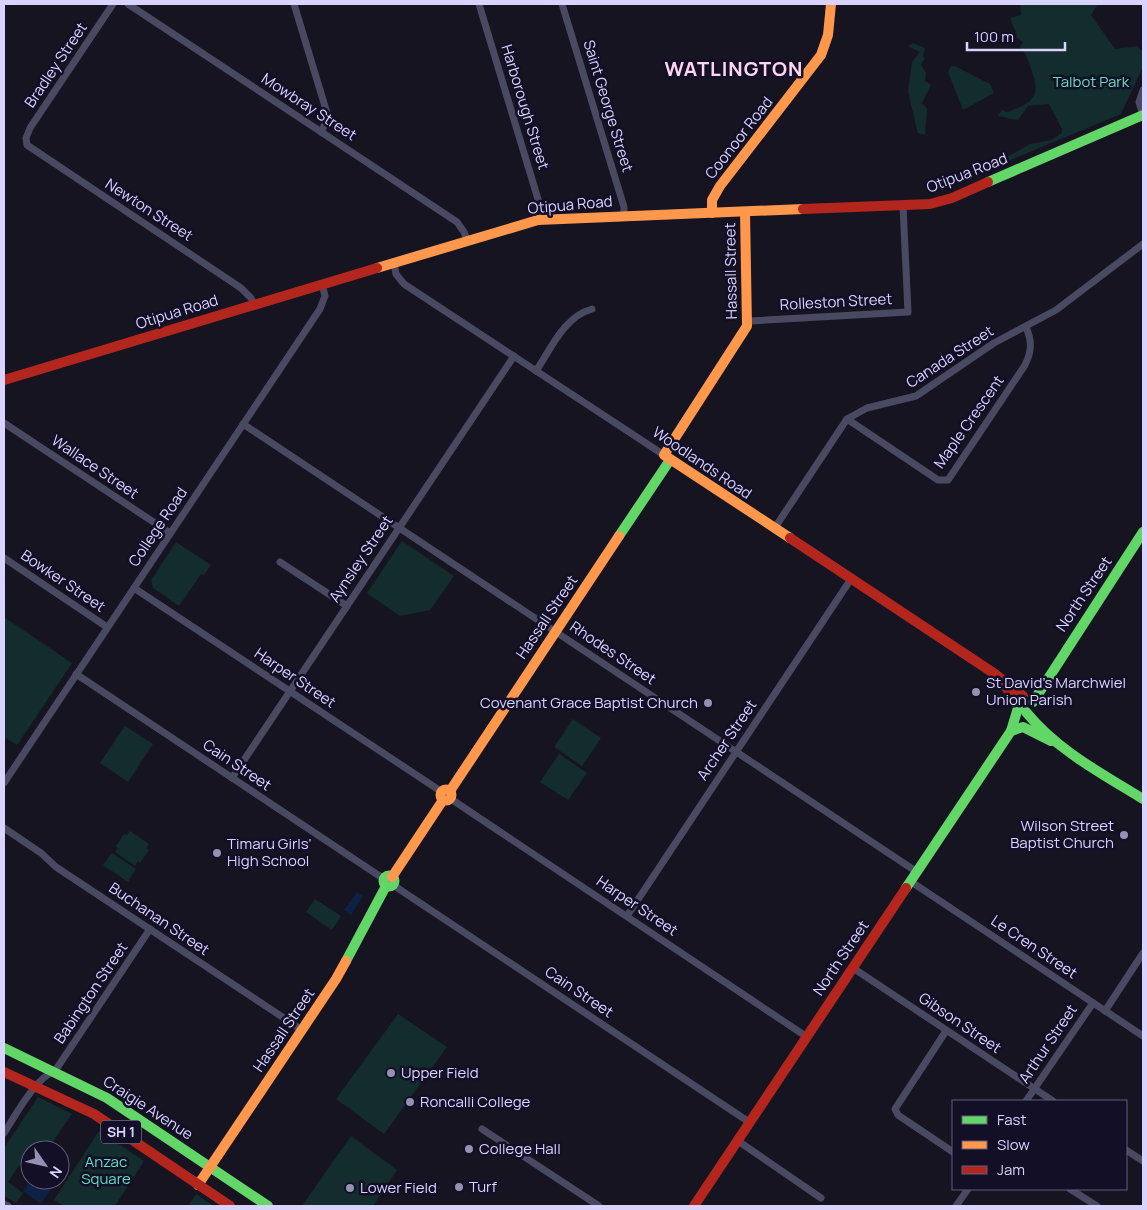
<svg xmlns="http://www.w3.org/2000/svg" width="1147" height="1210" viewBox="0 0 1147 1210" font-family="Manrope,sans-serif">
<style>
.green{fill:#132c2d}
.water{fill:#0d2144}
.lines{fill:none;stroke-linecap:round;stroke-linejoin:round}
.street{stroke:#4a4962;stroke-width:7}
.fast{stroke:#63d668;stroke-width:10}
.slow{stroke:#ff974d;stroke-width:10}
.jam{stroke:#b3261e;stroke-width:10}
.poi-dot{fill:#9591b1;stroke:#130f26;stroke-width:2}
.labels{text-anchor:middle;stroke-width:5;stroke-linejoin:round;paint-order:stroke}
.shield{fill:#130f26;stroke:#9e99be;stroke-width:1}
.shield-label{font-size:14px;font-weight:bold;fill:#d9d4ff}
.street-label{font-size:15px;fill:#d9d4ff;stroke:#130f26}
.park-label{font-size:15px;fill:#5fe0c0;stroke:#130f26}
.poi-label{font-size:15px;fill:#d9d4ff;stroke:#130f26;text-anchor:start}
.district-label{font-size:20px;font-weight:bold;letter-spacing:1px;fill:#ffd6f0;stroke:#130f26}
</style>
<rect width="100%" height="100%" fill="#161421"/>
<g class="green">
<path d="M1020 4H1098L1091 15 1115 49 1137 46 1143 52V67L1121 114 1008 161 1005 159 1007 157 1030 144 1051 140 1062 133V129L1049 104 1028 106 1018 120 998 116 1002 110 1007 112C1033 103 1042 96 1031 69 1029 62 1026 53 1020 47L1023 42 1016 37 1017 35 1010 18 1021 15Z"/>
<polygon points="913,43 925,48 923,55 925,58 921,65 926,73 925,81 931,85 922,103 927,109 925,135 918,133 917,130 908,91 912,62 920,52 908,46"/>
<polygon points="951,66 955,66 990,84 994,93 963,110 948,72"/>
<polygon points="402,541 454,576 430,610 400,616 367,593"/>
<polygon points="176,542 211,565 204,575 201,574 179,606 153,588 151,580"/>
<polygon points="4,617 72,663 17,745 4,737"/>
<polygon points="573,719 601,738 582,766 554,747"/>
<polygon points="125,726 153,744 128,782 100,763"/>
<polygon points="559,754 587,773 568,800 540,782"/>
<polygon points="130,831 149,844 146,848 149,850 140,863 138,861 135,866 115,852 118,848 116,846 124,834 127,835"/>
<polygon points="112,853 136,869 128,882 103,865"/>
<polygon points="315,899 341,916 332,930 306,912"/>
<polygon points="398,1014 447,1047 384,1134 336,1099"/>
<polygon points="38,1097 72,1114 47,1150 30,1149 8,1182 23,1193 16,1203 4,1196 4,1148"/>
<polygon points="99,1131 144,1161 115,1206 64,1206 54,1200"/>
<polygon points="351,1136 397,1170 373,1206 302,1206"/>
<polygon points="196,1194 214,1206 188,1206"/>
</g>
<g class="water">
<polygon points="357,892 363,896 351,915 344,910"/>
<polygon points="31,1180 57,1180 41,1204 23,1191"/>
</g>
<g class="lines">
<g class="street">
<polyline points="113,4 30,128 26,138 27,145 241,288 251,298 254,304"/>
<polyline points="128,4 457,222 464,232 467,240"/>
<polyline points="294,4 327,113 326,122 321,132"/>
<polyline points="479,4 544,219"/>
<polyline points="562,4 624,207 624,216"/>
<polyline points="1143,90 1139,102 1143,115"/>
<polyline points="394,263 396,274 404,284 664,455"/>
<polyline points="749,321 908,312 903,206"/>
<path d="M536 371C552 347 564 317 592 309"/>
<path d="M847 419 938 480H948L1025 365C1032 351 1032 341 1026 327"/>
<polyline points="4,423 170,533"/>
<polyline points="243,424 917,872"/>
<polyline points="774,529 847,419 867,408 916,396 994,343 1056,310 1143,244"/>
<polyline points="4,558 107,627"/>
<polyline points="280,562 347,606"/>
<polyline points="134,588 442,792"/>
<polyline points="76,674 384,879"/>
<polyline points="232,778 514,356"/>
<polyline points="4,783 320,309 325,296 322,284"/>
<polyline points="451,799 807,1037"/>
<polyline points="4,828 41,853 56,867 302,1030"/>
<polyline points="910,881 1143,1036"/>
<polyline points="393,885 749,1122"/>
<polyline points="627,916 851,579"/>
<polyline points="853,968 1053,1101"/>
<polyline points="1105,1011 1143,953"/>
<polyline points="946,1031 895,1109 898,1115 953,1152"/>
<polyline points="1026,1101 1093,1003"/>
<polyline points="482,1129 599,1206"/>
<path d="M4 1133C16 1115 35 1078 55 1071L150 929"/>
<polyline points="738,1141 821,1198"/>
<polyline points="1126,1150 1143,1161"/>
<polyline points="1070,1189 1097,1206"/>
<polyline points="4,1204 8,1206"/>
<polyline points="956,1206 968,1189"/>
</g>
<g class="fast">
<polyline points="988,182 1143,115"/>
<polyline points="619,536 670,460"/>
<polyline points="1033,702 1143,532"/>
<path d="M1026 712C1058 751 1101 773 1143 799"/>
<polyline points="1011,731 1023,727 1051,741"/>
<circle cx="389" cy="881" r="5.5"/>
<polyline points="906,888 1011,731 1018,708"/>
<polyline points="346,961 386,886"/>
<polyline points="4,1048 107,1098 268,1206"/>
</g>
<g class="slow">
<polyline points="745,212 747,326 664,455 790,538"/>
<polyline points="712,213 712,200 720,186 821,55 828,35 831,4"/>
<polyline points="377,268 538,220 803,209"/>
<circle cx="446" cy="795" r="5.5"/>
<polyline points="450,791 619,536"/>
<polyline points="392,877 443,800"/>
<polyline points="198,1185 336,979 346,961"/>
</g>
<g class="jam">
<polyline points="803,209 930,204 952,198 988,182"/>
<polyline points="4,380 377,268"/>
<polyline points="790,538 995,674 1023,696"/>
<polyline points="1004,685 1017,702"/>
<polyline points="4,1072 94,1114 230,1206"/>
<polyline points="694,1206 906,888"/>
</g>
</g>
<g class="poi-dot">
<circle cx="976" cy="692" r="5"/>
<circle cx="708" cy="703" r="5"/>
<circle cx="1124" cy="835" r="5"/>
<circle cx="217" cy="853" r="5"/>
<circle cx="391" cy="1073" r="5"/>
<circle cx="410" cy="1102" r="5"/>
<circle cx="469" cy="1149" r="5"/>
<circle cx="459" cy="1187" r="5"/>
<circle cx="350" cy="1188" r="5"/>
</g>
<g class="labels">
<rect class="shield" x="101" y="1120.5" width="40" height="23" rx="4"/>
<g class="shield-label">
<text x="121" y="1137">SH 1</text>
</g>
<g class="street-label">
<text transform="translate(56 65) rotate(-56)" y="5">Bradley Street</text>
<text transform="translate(608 106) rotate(73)" y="5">Saint George Street</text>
<text transform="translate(309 107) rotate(33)" y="5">Mowbray Street</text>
<text transform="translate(525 107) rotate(73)" y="5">Harborough Street</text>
<text transform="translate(739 138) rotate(-52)" y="5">Coonoor Road</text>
<text transform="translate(967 173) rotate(-21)" y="5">Otipua Road</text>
<text transform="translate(570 205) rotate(-5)" y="5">Otipua Road</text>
<text transform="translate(149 210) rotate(33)" y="5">Newton Street</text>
<text transform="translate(731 271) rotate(-91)" y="5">Hassall Street</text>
<text transform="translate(836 302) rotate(-3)" y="5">Rolleston Street</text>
<text transform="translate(177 312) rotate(-17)" y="5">Otipua Road</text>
<text transform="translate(950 357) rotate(-33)" y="5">Canada Street</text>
<text transform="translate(969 422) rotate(-55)" y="5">Maple Crescent</text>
<text transform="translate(702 463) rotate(34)" y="5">Woodlands Road</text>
<text transform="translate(95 467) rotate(34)" y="5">Wallace Street</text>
<text transform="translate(158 527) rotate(-56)" y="5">College Road</text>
<text transform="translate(361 559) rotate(-56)" y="5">Aynsley Street</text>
<text transform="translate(63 581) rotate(34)" y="5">Bowker Street</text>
<text transform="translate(1084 594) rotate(-56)" y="5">North Street</text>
<text transform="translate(547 617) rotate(-56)" y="5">Hassall Street</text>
<text transform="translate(613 653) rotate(34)" y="5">Rhodes Street</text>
<text transform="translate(295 678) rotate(34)" y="5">Harper Street</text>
<text transform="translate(727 740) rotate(-56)" y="5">Archer Street</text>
<text transform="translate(237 765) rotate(34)" y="5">Cain Street</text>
<text transform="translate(637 906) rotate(34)" y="5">Harper Street</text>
<text transform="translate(159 919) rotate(34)" y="5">Buchanan Street</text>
<text transform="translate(1034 947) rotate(34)" y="5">Le Cren Street</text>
<text transform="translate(841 958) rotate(-56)" y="5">North Street</text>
<text transform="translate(579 992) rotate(34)" y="5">Cain Street</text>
<text transform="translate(91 993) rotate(-56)" y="5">Babington Street</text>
<text transform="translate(960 1023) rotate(34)" y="5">Gibson Street</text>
<text transform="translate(284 1030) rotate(-56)" y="5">Hassall Street</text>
<text transform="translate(1048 1044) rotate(-56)" y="5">Arthur Street</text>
<text transform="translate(148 1108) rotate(33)" y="5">Craigie Avenue</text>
</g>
<g class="park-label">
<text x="1091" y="87">Talbot Park</text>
<text x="106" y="1167">Anzac<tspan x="106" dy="17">Square</tspan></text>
</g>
<g class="poi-label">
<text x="986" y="688">St David's Marchwiel<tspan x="986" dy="17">Union Parish</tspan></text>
<text x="698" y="708" text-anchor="end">Covenant Grace Baptist Church</text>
<text x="1114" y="831" text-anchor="end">Wilson Street<tspan x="1114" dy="17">Baptist Church</tspan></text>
<text x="227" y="849">Timaru Girls'<tspan x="227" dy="17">High School</tspan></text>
<text x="401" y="1078">Upper Field</text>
<text x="420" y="1107">Roncalli College</text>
<text x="479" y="1154">College Hall</text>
<text x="469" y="1192">Turf</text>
<text x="360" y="1193">Lower Field</text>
</g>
<g class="district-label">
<text x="734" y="76">WATLINGTON</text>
</g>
</g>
<rect width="1147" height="1210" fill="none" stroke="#d9d4ff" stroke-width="10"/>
<rect x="952" y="1100" width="175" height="90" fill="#130f26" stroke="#625e7d"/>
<rect x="962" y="1116" width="25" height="8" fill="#63d668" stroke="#625e7d"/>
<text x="997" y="1125" font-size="15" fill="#d9d4ff">Fast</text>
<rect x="962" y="1141" width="25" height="8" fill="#ff974d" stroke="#625e7d"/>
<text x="997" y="1150" font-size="15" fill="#d9d4ff">Slow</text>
<rect x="962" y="1166" width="25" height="8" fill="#b3261e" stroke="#625e7d"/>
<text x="997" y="1175" font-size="15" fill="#d9d4ff">Jam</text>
<g transform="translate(45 1165) rotate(124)"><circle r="24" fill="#130f26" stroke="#625e7d"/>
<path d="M0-4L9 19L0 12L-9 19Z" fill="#9591b1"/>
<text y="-8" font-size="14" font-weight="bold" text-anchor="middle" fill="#d9d4ff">N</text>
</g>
<path d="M967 42v8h98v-8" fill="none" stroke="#d9d4ff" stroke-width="2.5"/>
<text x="974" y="42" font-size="15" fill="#d9d4ff" stroke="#130f26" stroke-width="4" paint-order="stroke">100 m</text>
</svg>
